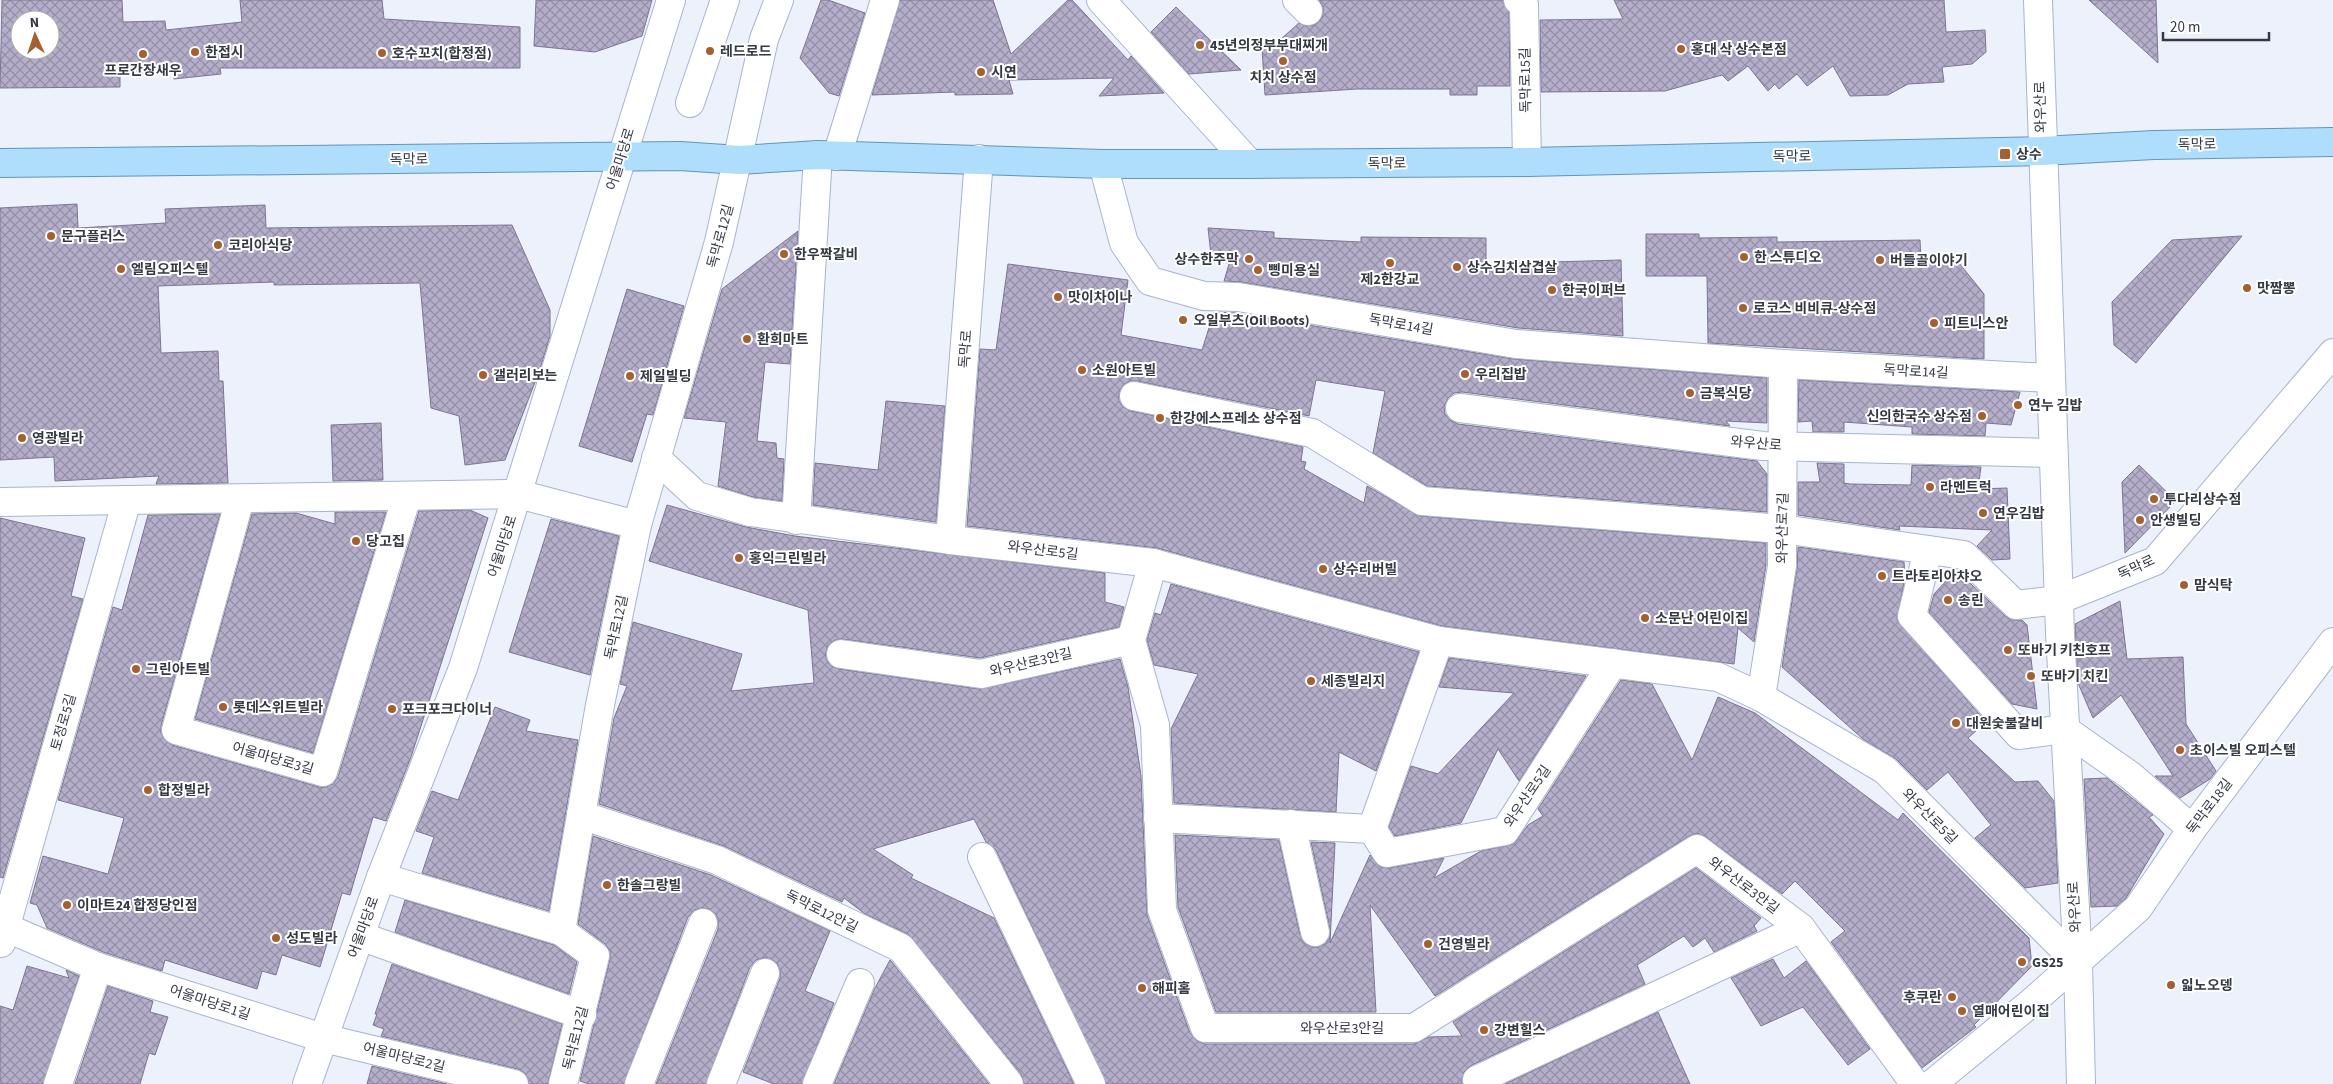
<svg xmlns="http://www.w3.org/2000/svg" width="2333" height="1084" viewBox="0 0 2333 1084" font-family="'Source Sans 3','Noto Sans KR',sans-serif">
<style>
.building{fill:url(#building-cross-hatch);stroke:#7c7590;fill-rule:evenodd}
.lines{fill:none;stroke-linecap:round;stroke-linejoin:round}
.minor-casing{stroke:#a8b4ce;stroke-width:30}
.major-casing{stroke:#6096ba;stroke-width:30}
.minor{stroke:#fff;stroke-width:28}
.major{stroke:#aedefc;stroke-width:28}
.poi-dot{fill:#a4612f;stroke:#fff;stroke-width:2}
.labels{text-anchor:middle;stroke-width:4;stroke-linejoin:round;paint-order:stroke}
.poi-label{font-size:14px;font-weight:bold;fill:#343944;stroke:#fff;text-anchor:start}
.street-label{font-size:14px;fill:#343944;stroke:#fff}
</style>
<defs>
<pattern id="building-cross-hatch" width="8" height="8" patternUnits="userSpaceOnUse" patternTransform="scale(1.25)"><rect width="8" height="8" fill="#b5aeca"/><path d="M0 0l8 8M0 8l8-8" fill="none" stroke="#948fa6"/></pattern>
</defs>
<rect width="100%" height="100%" fill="#ecf1fc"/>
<g class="building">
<path d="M2 0H122L123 22 165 21 166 30 242 22 240 0H382L384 19 520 27V68H220L221 74 174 79 173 72 120 74V87L0 88ZM20 20H50V50H20Z"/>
<polygon points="536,0 652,0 642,36 595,52 534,46"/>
<polygon points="821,0 828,0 865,13 839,96 829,93 800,58"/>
<polygon points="900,0 993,0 1011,54 1068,0 1072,0 1128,60 1131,56 1164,93 1099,96 1114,78 1009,80 1013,94 955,95 955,92 872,95"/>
<polygon points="1319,0 1503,0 1509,12 1510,86 1477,86 1477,95 1450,95 1450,89 1357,89 1265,95 1262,48 1272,47 1299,23 1312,26 1319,22 1323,15 1323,7"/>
<polygon points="1614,0 1944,0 1946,32 1985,30 1986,52 1972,64 1942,67 1944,82 1908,84 1888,95 1850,96 1833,66 1807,86 1797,74 1779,89 1775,84 1768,91 1748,66 1728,81 1722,75 1665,91 1541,92 1540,20 1623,19"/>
<polygon points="2089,0 2156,0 2158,63"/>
<polygon points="1176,7 1241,70 1189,74 1151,32"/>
<polygon points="77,204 78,228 166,223 165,209 265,205 266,228 512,225 550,310 550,336 539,372 505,460 465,465 459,416 431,408 420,283 274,285 274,282 158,286 161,353 218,351 219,381 223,381 228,483 156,484 159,476 55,481 54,457 0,460 0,208"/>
<polygon points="1208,228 1274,232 1274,238 1361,242 1361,237 1486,238 1486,264 1621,260 1623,336 1518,328 1241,282 1224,281 1229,264 1211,255"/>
<polygon points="798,231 790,364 765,362 757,441 776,443 777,458 784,459 782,501 753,497 718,486 726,422 684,418 722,289"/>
<polygon points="1646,234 1699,234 1699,238 1777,237 1777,242 1920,240 1921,259 1955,258 1984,294 1984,359 1708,343 1707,276 1646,276"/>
<polygon points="2242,236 2136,363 2114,345 2112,302 2172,240"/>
<polygon points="1008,264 1128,280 1121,335 1202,350 1214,312 1236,313 1513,359 1767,378 1767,423 1726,421 1730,426 1462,392 1454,393 1448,398 1444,407 1445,414 1450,420 1458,424 1757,461 1767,474 1767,512 1427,486 1373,453 1385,391 1316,380 1309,416 1137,381 1130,381 1123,385 1119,393 1119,401 1123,407 1131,411 1303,447 1301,461 1306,462 1304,469 1364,503 1367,486 1420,516 1766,543 1766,565 1754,642 1738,628 1734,664 1442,626 1157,548 967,526 980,349 996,350"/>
<polygon points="627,289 684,306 653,415 647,414 632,462 579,446"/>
<polygon points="1799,380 2020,392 2011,425 1986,423 1985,436 1912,434 1912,427 1844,422 1844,432 1813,432 1812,421 1798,422"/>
<polygon points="886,401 945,406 936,522 813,505 815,463 878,470"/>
<polygon points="381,423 383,480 333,481 331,425"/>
<polygon points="1817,463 1844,464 1844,483 1850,484 1911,485 1912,465 1981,467 1978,489 2007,488 2010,559 1992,560 1977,546 1992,530 1899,526 1900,530 1798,515 1798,482 1820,482"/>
<polygon points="2139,465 2176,501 2125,553 2122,482"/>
<polygon points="667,505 746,527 795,536 1105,573 1105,602 1124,607 1119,627 980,658 843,639 835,640 828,645 826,652 826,659 831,666 839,669 979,689 1120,659 1128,687 1141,776 1147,915 1190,1033 1197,1041 1205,1044 1414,1044 1429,1037 1462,1036 1453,1022 1696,868 1761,918 1754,926 1757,931 1714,952 1705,938 1693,947 1684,936 1637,965 1645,984 1470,1066 1464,1072 1462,1084 1106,1084 996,850 986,842 974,819 873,849 913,875 911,878 994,918 1074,1084 1024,1084 1021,1074 908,934 865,914 844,898 842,902 724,846 599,804 614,718 627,686 620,684 633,622 742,654 731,691 814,683 808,610 649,561"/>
<polygon points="470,510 488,518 411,757 386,821 373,817 350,895 342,893 320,967 282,955 276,975 262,971 257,989 165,960 162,971 103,952 47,928 37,905 30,903 43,856 108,874 124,818 58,800 113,607 122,610 148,515 220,514 161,726 161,733 165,740 172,745 319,787 326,787 333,784 338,777 419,511"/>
<polygon points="335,512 386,512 313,753 195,719 252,514 296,513 335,524"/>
<polygon points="0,518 85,538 71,596 83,599 3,878 0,877"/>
<polygon points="551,519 619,536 590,675 509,652"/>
<polygon points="1798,547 1904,562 1905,577 1897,620 1986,722 1968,738 2015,782 2038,781 2054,801 2058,883 2025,888 1975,838 1991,825 1948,772 1927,790 1896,759 1863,739 1782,667 1797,568"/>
<polygon points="1956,570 2005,616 2011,620 2022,620 2027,625 2037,709 2012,704 1929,612 1934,594"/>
<polygon points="1171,584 1419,652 1376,771 1339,752 1336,812 1174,803 1171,729 1198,674 1154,665 1147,640 1155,613 1161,615"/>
<polygon points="2120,601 2127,659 2183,657 2186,724 2216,771 2210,779 2180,798 2155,776 2173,776 2121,695 2093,718 2078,683 2075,624"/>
<polygon points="1449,658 1586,676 1519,781 1498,749 1461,823 1395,836 1389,827 1411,766 1438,774 1514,693 1439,687"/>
<polygon points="1621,680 1652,684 1692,760 1718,697 1755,713 1898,820 1903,813 2029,938 2032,966 1974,1025 1976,1027 1922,1068 1831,942 1845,931 1795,881 1782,894 1706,837 1697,833 1689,836 1435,996 1370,905 1376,1012 1216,1012 1178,907 1175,835 1279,840 1300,935 1304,943 1311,947 1318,947 1325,944 1330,937 1330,929 1311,842 1335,843 1330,943 1370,855 1380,867 1389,868 1444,858 1434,878 1481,851 1514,844 1528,825 1543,816 1538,809"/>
<polygon points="495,707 530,720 526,731 578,740 549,911 422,873 434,837 416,831 432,791 458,800"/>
<polygon points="2107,778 2153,815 2149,817 2164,834 2126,898 2117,906 2091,907 2084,779"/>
<polygon points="593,836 711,875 830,931 805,991 834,1003 802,1084 774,1084 743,1072 780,978 780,970 777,963 770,958 763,958 756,960 750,967 706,1084 656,1084 718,929 718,921 716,914 709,909 701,908 694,910 688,917 624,1084 589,1084 580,1081 610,959 610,951 605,944 578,924"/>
<polygon points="405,900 554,945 577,962 569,994 395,932"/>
<polygon points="1773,959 1784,978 1806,961 1870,1049 1848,1065 1803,1007 1761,1026 1731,978"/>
<polygon points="890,960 891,961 989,1084 834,1084 875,988"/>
<polygon points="392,964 562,1024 548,1084 529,1084 525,1073 518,1069 381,1036 384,1029 373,1025 377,1014 375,1014"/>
<polygon points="27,966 69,978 66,970 79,976 43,1084 0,1084 0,1006 13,1010"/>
<polygon points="108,986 153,1001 150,1012 168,1017 155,1055 149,1053 140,1084 75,1084"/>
<polygon points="1658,1012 1690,1084 1505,1084"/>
<polygon points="372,1066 447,1084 367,1084"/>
</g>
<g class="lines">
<defs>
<g id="minor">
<polyline points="1101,0 1250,164"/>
<polyline points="1297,0 1308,11"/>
<polyline points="1518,0 1524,5 1527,162"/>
<polyline points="2038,0 2060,633 2078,963 2081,1084"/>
<polyline points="690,103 725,0"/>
<polyline points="837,156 885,0"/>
<polyline points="1103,164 1124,243 1150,281 1204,296 1238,297 1516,344 1783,364 2050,378"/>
<polyline points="1134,396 1312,433 1422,501 1782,529 1964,555 2016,605 2058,600 2155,561 2333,353"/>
<polyline points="1460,408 1763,446 2053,453"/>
<polyline points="656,458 697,496 750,512 950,540 1153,563 1439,641 1718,677 1761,697 1885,770 2078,963"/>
<polyline points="240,499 176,730 323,772 407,496"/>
<polyline points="0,502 518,494 637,525"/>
<polyline points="796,520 818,155"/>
<polyline points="950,540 979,159"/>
<polyline points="1928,550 1912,616 2019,735 2064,729 2131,776 2192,829"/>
<polyline points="1153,563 1131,640 1155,725 1162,910 1205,1028 1414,1028 1697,849 1801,928 1915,1084"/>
<polyline points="841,654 981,674 1131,640"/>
<polyline points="1761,697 1782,566 1783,364"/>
<polyline points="581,815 717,860 901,948 1009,1084"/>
<polyline points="1158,818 1372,829 1439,641"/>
<polyline points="1291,824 1315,932"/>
<polyline points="1372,829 1387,853 1505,831 1613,663"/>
<polyline points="982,857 1091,1084"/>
<polyline points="381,877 561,931"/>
<polyline points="0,925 98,967 323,1038 514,1084"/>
<polyline points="360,936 582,1015"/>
<polyline points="1,943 127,500"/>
<polyline points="1477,1080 1801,928"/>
<polyline points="58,1084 98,967"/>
<polyline points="307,1084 381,877 463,668 671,0"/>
<polyline points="563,1084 595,956 561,931 600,705 637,525 719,242 764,39 779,0"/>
<polyline points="639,1084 703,923"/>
<polyline points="721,1084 765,973"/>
<polyline points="817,1084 860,983"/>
<polyline points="1932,1084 2032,1002 2138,908 2192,829 2333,642"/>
</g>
<polyline id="major" points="0,163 680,156 739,160 818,155 1103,164 1250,164 1527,162 2042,151 2154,145 2333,142"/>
</defs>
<use href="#minor" class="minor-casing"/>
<use href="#major" class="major-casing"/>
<use href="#minor" class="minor"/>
<use href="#major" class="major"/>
</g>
<g class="poi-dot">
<circle cx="1200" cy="45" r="5"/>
<circle cx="1681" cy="49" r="5"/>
<circle cx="710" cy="51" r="5"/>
<circle cx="195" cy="52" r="5"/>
<circle cx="382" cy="53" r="5"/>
<circle cx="143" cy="54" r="5"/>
<circle cx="1283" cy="61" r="5"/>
<circle cx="981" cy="72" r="5"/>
<rect x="1999" y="148" width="12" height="12" rx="2.5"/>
<circle cx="51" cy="236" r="5"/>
<circle cx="218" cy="245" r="5"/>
<circle cx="784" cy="254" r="5"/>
<circle cx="1744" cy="257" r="5"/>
<circle cx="1249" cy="259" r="5"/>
<circle cx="1880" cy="260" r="5"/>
<circle cx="1390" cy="263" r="5"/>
<circle cx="1457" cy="267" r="5"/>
<circle cx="121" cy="269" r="5"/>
<circle cx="1258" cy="270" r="5"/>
<circle cx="2247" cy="288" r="5"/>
<circle cx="1552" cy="290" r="5"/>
<circle cx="1058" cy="297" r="5"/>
<circle cx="1743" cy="308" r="5"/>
<circle cx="1183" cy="320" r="5"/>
<circle cx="1934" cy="323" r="5"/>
<circle cx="747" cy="339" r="5"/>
<circle cx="1082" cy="370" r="5"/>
<circle cx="1465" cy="374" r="5"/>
<circle cx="483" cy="375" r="5"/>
<circle cx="630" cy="376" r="5"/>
<circle cx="1690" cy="393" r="5"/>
<circle cx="2018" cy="405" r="5"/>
<circle cx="1982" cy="416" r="5"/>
<circle cx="1160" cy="418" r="5"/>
<circle cx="22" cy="438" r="5"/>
<circle cx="1930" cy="487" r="5"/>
<circle cx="2154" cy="499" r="5"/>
<circle cx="1983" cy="513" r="5"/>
<circle cx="2140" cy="520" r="5"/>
<circle cx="356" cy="541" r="5"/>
<circle cx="739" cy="558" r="5"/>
<circle cx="1323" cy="569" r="5"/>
<circle cx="1882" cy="576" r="5"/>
<circle cx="2184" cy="585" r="5"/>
<circle cx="1948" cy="600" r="5"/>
<circle cx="1645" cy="618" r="5"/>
<circle cx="2008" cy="650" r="5"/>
<circle cx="136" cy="669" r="5"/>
<circle cx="2031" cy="676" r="5"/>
<circle cx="1311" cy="681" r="5"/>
<circle cx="223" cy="707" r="5"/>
<circle cx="392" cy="709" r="5"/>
<circle cx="1956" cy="723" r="5"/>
<circle cx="2180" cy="750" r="5"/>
<circle cx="148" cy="790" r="5"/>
<circle cx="607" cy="885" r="5"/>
<circle cx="67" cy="905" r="5"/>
<circle cx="276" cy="938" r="5"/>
<circle cx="1428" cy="944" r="5"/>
<circle cx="2022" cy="962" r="5"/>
<circle cx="2171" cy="985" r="5"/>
<circle cx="1142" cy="988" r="5"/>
<circle cx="1952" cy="997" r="5"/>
<circle cx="1962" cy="1011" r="5"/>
<circle cx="1484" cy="1030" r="5"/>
</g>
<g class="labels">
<g class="poi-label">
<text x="1210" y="50">45년의정부부대찌개</text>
<text x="1691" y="54">홍대 삭 상수본점</text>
<text x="720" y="56">레드로드</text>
<text x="205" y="57">한접시</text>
<text x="392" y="58">호수꼬치(합정점)</text>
<text x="143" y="75" text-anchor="middle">프로간장새우</text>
<text x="991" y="77">시연</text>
<text x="1283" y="82" text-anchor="middle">치치 상수점</text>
<text x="2016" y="159">상수</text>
<text x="61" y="241">문구플러스</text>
<text x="228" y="250">코리아식당</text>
<text x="794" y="259">한우짝갈비</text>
<text x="1754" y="262">한 스튜디오</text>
<text x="1239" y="264" text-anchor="end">상수한주막</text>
<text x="1890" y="265">버들골이야기</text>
<text x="1467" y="272">상수김치삼겹살</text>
<text x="131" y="274">엘림오피스텔</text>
<text x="1268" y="275">삥미용실</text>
<text x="1390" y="284" text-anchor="middle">제2한강교</text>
<text x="2257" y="293">맛짬뽕</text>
<text x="1562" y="295">한국이퍼브</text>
<text x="1068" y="302">맛이차이나</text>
<text x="1753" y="313">로코스 비비큐-상수점</text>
<text x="1193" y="325">오일부츠(Oil Boots)</text>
<text x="1944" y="328">피트니스안</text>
<text x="757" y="344">환희마트</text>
<text x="1092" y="375">소원아트빌</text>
<text x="1475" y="379">우리집밥</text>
<text x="493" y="380">갤러리보는</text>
<text x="640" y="381">제일빌딩</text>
<text x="1700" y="398">금복식당</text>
<text x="2028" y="410">연누 김밥</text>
<text x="1972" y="421" text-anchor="end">신의한국수 상수점</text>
<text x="1170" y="423">한강에스프레소 상수점</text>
<text x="32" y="443">영광빌라</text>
<text x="1940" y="492">라멘트럭</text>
<text x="2164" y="504">투다리상수점</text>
<text x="1993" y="518">연우김밥</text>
<text x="2150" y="525">안생빌딩</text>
<text x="366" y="546">당고집</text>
<text x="749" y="563">홍익그린빌라</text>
<text x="1333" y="574">상수리버빌</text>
<text x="1892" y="581">트라토리아챠오</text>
<text x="2194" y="590">맘식탁</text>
<text x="1958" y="605">송린</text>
<text x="1655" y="623">소문난 어린이집</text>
<text x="2018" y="655">또바기 키친호프</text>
<text x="146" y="674">그린아트빌</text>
<text x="2041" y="681">또바기 치킨</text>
<text x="1321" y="686">세종빌리지</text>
<text x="233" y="712">롯데스위트빌라</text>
<text x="402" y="714">포크포크다이너</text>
<text x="1966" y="728">대원숯불갈비</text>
<text x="2190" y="755">초이스빌 오피스텔</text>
<text x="158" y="795">합정빌라</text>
<text x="617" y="890">한솔그랑빌</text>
<text x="77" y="910">이마트24 합정당인점</text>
<text x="286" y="943">성도빌라</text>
<text x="1438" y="949">건영빌라</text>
<text x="2032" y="967">GS25</text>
<text x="2181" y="990">읿노오뎅</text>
<text x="1152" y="993">해피홈</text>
<text x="1942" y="1002" text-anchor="end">후쿠란</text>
<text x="1972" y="1016">열매어린이집</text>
<text x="1494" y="1035">강변힐스</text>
</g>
<g class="street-label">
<text transform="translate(1525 80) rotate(-91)" y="5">독막로15길</text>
<text transform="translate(2040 107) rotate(-91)" y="5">와우산로</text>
<text transform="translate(2197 144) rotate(-1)" y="5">독막로</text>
<text transform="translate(1792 156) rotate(-1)" y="5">독막로</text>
<text transform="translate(409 159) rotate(-1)" y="5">독막로</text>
<text transform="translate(620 159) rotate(-73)" y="5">어울마당로</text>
<text transform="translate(1387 163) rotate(-1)" y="5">독막로</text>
<text transform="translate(720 236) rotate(-75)" y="5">독막로12길</text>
<text transform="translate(1401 324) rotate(10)" y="5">독막로14길</text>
<text transform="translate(965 349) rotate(-86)" y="5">독막로</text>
<text transform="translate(1916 371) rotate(3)" y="5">독막로14길</text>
<text transform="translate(1756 443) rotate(5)" y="5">와우산로</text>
<text transform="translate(1782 528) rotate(-89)" y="5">와우산로7길</text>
<text transform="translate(502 546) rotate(-72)" y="5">어울마당로</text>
<text transform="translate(1043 550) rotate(7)" y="5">와우산로5길</text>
<text transform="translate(2136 567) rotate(-25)" y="5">독막로</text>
<text transform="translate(616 627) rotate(-78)" y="5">독막로12길</text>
<text transform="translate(1031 662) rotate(-13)" y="5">와우산로3안길</text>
<text transform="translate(63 722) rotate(-74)" y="5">토정로5길</text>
<text transform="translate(273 758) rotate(16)" y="5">어울마당로3길</text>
<text transform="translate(1527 796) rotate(-56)" y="5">와우산로5길</text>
<text transform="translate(2209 806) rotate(-53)" y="5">독막로18길</text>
<text transform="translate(1930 816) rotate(45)" y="5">와우산로5길</text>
<text transform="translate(1744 885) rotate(37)" y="5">와우산로3안길</text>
<text transform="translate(2074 907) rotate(-93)" y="5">와우산로</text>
<text transform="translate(822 911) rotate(26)" y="5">독막로12안길</text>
<text transform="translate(363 927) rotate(-70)" y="5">어울마당로</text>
<text transform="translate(210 1002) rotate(18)" y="5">어울마당로1길</text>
<text x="1342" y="1033">와우산로3안길</text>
<text transform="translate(575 1038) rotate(-76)" y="5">독막로12길</text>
<text transform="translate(404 1057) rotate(14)" y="5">어울마당로2길</text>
</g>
</g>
<g transform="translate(35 35) rotate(357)"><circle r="24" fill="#ffffff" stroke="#aeb0b4"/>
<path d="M0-4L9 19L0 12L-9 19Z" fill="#a4612f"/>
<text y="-8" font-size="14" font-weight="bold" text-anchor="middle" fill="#343944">N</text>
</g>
<path d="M2163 32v8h106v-8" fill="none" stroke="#343944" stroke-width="2.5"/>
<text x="2170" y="32" font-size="15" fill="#343944" stroke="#ffffff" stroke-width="4" paint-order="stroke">20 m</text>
</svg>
